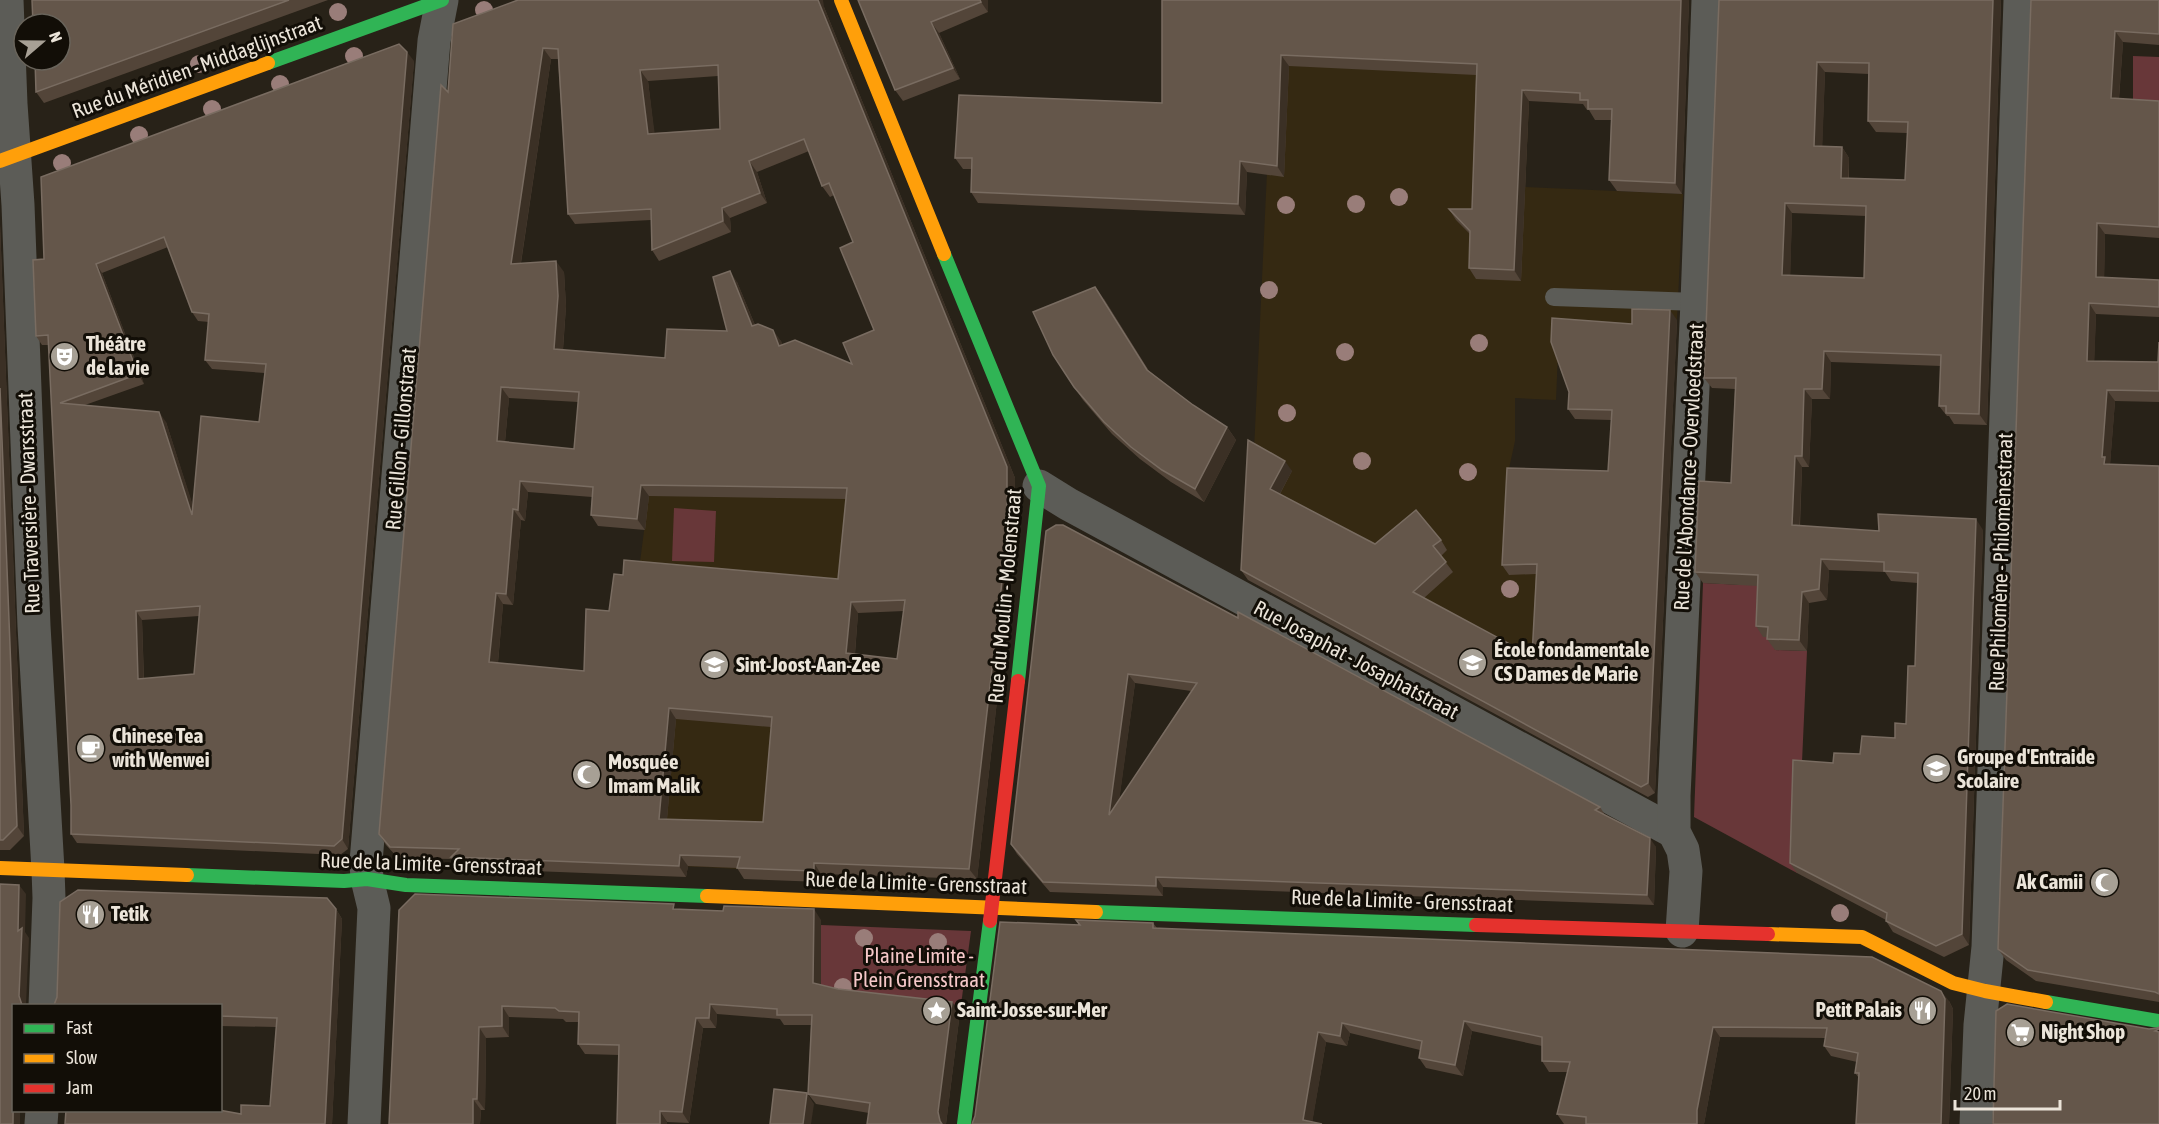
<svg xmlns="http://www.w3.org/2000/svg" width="2159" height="1124" viewBox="0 0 2159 1124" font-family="'Asap Condensed',sans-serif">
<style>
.built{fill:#352912}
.green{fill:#683739}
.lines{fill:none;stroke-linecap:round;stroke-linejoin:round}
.lane{stroke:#5c5c57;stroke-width:18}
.street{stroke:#5c5c57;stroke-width:33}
.fast{stroke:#30b455;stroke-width:14}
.slow{stroke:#ff9f0a;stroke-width:14}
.jam{stroke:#e5322d;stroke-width:14}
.tree{fill:#997d79}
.wall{fill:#534539;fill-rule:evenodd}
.shaded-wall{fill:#3b3025}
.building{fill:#64564a;stroke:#796c61;stroke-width:1.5;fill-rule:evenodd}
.labels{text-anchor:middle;stroke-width:6;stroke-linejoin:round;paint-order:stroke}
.street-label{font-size:21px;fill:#ebe4d9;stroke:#120e07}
.poi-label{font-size:21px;font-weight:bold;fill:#ebe4d9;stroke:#120e07;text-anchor:start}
.park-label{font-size:21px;fill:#f6c8c9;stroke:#120e07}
</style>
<rect width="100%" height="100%" fill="#282218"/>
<g class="built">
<polygon points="1531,60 1525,187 1683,194 1677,320 1639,334 1559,329 1556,400 1515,398 1515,441 1507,478 1562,529 1559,676 1248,579 1272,65"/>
<polygon points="652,470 857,471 825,874 703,867 641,865 632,623"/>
</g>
<g class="green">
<polygon points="2133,56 2159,57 2159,111 2133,110"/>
<polygon points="674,508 716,511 714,562 672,561"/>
<polygon points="1766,568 1775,650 1807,651 1797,873 1694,817 1703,583 1743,585"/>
<polygon points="821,925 971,931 960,1012 849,999 820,994"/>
</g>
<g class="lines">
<polyline class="lane" points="1554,297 1697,302"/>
<g class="street">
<polyline points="7,0 11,104 18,205 34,626 48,870 49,898 45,1006"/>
<polyline points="1039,486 1068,504 1674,832"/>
<polyline points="1682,931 1686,871 1683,850 1674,832 1674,796 1697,302 1708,0"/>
<polyline points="41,1124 42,1110"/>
<polyline points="364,1124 374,908 367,879 366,862 434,41 442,0"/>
<polyline points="1976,1124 1980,1025 1988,947 2020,0"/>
</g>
<g class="fast">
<polyline points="268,63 442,0"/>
<polyline points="944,254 1039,486 1018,681"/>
<polyline points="187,875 344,881 367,879 406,885 707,896"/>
<polyline points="1096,912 1476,925"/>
<polyline points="2046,1002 2159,1021"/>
<polyline points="964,1124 990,921"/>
</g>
<g class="slow">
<polyline points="841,0 944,254"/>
<polyline points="0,161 268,63"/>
<polyline points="0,868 187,875"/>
<polyline points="707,896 1096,912"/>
<polyline points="1768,934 1862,937 1953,983 1985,991 2046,1002"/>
</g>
<g class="jam">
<polyline points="990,921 1018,681"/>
<polyline points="1476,925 1768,934"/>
</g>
</g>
<g class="tree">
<circle cx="484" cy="10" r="9"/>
<circle cx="338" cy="12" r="9"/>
<circle cx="354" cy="56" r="9"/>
<circle cx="199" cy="64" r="9"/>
<circle cx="280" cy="84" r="9"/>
<circle cx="212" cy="109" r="9"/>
<circle cx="139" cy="135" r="9"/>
<circle cx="62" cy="163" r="9"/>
<circle cx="1399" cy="197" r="9"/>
<circle cx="1356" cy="204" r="9"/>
<circle cx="1286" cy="205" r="9"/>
<circle cx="1269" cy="290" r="9"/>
<circle cx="1479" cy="343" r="9"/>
<circle cx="1345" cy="352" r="9"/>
<circle cx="1287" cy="413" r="9"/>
<circle cx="1362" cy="461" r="9"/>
<circle cx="1468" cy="472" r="9"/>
<circle cx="1510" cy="589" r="9"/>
<circle cx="1840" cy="913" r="9"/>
<circle cx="864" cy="938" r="9"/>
<circle cx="938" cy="942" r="9"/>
<circle cx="843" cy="987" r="9"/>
</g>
<g class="wall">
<polygon points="32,0 328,0 44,103 36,92"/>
<polygon points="858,0 988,0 988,12 939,33 960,79 903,101 895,90"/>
<polygon points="1162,0 1689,0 1682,194 1617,191 1609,180 1611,120 1595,120 1589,110 1587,110 1583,104 1529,101 1521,281 1476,279 1469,268 1470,234 1456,220 1449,209 1472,209 1476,75 1289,66 1284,177 1247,172 1245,215 978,203 971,192 972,169 963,169 955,158 1162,103"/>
<path d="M1719 0H2001L1987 425 1954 424 1949 416H1947L1939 406 1941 366 1831 362 1830 399H1812L1809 467H1802L1800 526 1879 531 1983 530 1969 945 1944 957 1893 932 1886 921V920L1797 873 1790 863 1833 763 1860 754 1895 738 1906 724 1915 666 1918 583 1891 581 1885 572 1829 570 1827 600 1809 603 1807 651 1775 650 1767 639V637H1763L1756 626 1757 586 1703 583 1695 572 1731 483 1735 389 1712 388 1704 378ZM1825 72 1869 74 1868 121 1876 132 1907 133 1905 180 1849 178V158L1842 147 1822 146ZM1792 213 1866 216 1864 278 1790 276Z"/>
<polygon points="2031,0 2159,0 2159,45 2123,42 2119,99 2159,101 2159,238 2105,234 2104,278 2159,280 2159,317 2096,314 2094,361 2158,362 2159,342 2159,402 2115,401 2110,464 2159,466 2159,1002 2036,981 2006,960 1998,949"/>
<path d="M824 7 1015 478 1014 549 977 879 821 874V882L744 879 737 868 688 866 686 877 458 868 452 859 398 858 386 845 379 834 448 92 453 24ZM551 59H558L568 214 575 224 651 220 652 250 659 261 731 232 730 218 767 203 757 172 809 151 822 186 830 197 834 195 853 242 874 330 852 364 782 345 781 341 755 325 737 282 727 331 665 358 563 350 566 306 564 272 521 263ZM718 76 720 129 654 133 648 81ZM509 398 578 402 574 449 505 442ZM528 492 592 497 591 515 598 526 645 530 649 496 846 499 838 579 623 575 609 611 584 671 498 663 503 604 513 605 521 520 525 521ZM904 611 897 659 855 654 858 613ZM676 719 771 727 763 822 667 819Z"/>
<path d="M414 61 348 849 340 855 77 843 71 834V805L49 345H42L36 336 44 259ZM168 247 192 312 198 321 209 322 205 360 212 369 265 373 259 422 193 507 166 422 85 405 144 384 102 273ZM199 616 194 674 144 679 142 620Z"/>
<polygon points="0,224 24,836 10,850 0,850"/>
<polygon points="1104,299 1149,371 1193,405 1227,427 1236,440 1204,502 1171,482 1140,459 1112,434 1083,400 1074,387"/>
<polygon points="1677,320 1655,793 1648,797 1248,580 1241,570 1248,440 1292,471 1280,494 1375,544 1441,540 1447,550 1441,556 1453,572 1424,598 1532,656 1536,574 1509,575 1502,565 1608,471 1611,420 1575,419 1568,409 1632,324"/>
<path d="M1046 531 1238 618 1600 807 1605 815 1656 847 1654 905 1163 887V896L1050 892 1017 854 1011 844ZM1135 683 1191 691 1119 800Z"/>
<polygon points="336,909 342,919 332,1124 241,1114 270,1106 276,1027 220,1026 220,1005"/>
<polygon points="678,909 821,920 821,985 838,989 952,1002 960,1012 946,1124 867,1124 869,1113 816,1104 808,1094 811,1025 784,1025 780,1019 717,1014 716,1028 703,1028 689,1123 667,1122 619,1055 585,1054 578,1044 578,1022 566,1022 563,1019 509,1017 509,1037 486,1038 485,1110 481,1110 480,1124 389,1124 399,910"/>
<polygon points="1076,920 1153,923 1157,928 1949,1001 1953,1009 1949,1124 1856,1124 1859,1078 1855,1073 1857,1062 1831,1056 1824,1046 1825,1038 1720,1037 1704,1124 1564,1124 1557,1114 1567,1072 1549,1072 1542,1061 1542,1046 1472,1031 1463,1076 1426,1068 1419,1058 1420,1050 1350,1033 1347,1046 1326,1042 1312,1122 972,1124 1079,925"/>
</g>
<g class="shaded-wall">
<polygon points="818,0 823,0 824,7 1015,478 1014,549 977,879 969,869"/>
<polygon points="980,0 988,0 988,12 981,2"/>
<polygon points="1681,0 1689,0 1682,194 1675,183"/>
<polygon points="1993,0 2001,0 1987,425 1979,414"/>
<polygon points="931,22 939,33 960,79 953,68"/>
<polygon points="2115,31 2123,42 2118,109 2111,98"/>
<polygon points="543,48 551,59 519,275 511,264"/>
<polygon points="407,52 414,61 348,849 342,839"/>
<polygon points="1281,55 1289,66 1284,177 1277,166"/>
<polygon points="1817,62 1825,72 1822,157 1814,146"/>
<polygon points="640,70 648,81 656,144 648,134"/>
<polygon points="1522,90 1529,101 1521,281 1514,270"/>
<polygon points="1842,147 1849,158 1848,189 1841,178"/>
<polygon points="749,161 757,172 767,203 760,193"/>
<polygon points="1240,161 1247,172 1245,215 1238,204"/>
<polygon points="1785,203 1792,213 1790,286 1782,275"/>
<polygon points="722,208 730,218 731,232 723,221"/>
<polygon points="2097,223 2105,234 2104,288 2096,277"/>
<polygon points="0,224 24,836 17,826 0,388"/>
<polygon points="556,261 564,272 566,306 562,360 554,349"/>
<polygon points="96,264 102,273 144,384 138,374"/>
<polygon points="730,271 737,282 760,337 752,326"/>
<polygon points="1095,287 1104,299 1155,382 1147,370"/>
<polygon points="2089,303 2096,314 2094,372 2087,361"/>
<polygon points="1670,310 1677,320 1655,793 1648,783"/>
<polygon points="773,330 781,341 787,357 779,346"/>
<polygon points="1824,351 1831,362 1830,399 1822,389"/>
<polygon points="501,387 509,398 504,451 497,441"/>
<polygon points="1804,389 1812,399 1809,467 1802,456"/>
<polygon points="2107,390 2115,401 2110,465 2104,464 2102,457"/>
<polygon points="159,412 166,422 199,524 192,515"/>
<polygon points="1227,427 1236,440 1204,502 1195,489"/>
<polygon points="1795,456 1802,467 1799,536 1792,525"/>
<polygon points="1285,461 1292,471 1277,499 1270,489"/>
<polygon points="520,481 528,492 525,521 518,510"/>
<polygon points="641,485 649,496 645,530 637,519"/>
<polygon points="513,509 521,520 513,605 506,594"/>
<polygon points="1976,519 1983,530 1969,945 1962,934"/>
<polygon points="1821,559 1829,570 1827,600 1819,589"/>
<polygon points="1802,592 1809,603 1807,651 1799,640"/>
<polygon points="496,593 503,604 497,673 489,662"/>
<polygon points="851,602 858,613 854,664 846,653"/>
<polygon points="136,611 142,620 144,688 138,679"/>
<polygon points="1128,674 1135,683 1116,825 1109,815"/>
<polygon points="669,708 676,719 666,830 659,819"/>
<polygon points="1650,838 1656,847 1654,905 1647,895"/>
<polygon points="680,855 688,866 686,877 679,866"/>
<polygon points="814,863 821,874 821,882 814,871"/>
<polygon points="1156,877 1163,887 1163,896 1156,886"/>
<polygon points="19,885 26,894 25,932 29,938 26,1005 22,1005 19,996 18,931"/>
<polygon points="336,909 342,919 332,1124 325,1124"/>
<polygon points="814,909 821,920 821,994 813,983"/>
<polygon points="1941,991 1949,1001 1953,1009 1949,1124 1941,1124"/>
<polygon points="952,1002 960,1012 946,1124 942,1124 940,1121 938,1112"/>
<polygon points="710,1004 717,1014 716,1028 709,1018"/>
<polygon points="502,1006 509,1017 509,1037 502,1026"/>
<polygon points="696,1018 703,1028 689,1123 682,1112"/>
<polygon points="1464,1021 1472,1031 1463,1076 1455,1065"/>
<polygon points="1342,1023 1350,1033 1347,1046 1340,1036"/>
<polygon points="479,1027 486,1038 485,1110 477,1099"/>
<polygon points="1713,1027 1720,1037 1704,1124 1697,1124 1697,1110"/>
<polygon points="1318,1032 1326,1042 1312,1124 1303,1120"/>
<polygon points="14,1082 14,1110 20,1110 20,1124 13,1124"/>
<polygon points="807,1093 814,1104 811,1124 803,1124"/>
<polygon points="473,1099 481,1110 480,1124 473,1124"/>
<polygon points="660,1111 667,1122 667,1124 660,1124"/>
</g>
<g class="building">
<polygon points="32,0 289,0 36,92 35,60 60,60 60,24 33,24"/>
<path d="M518 0H818L1007 467V538L969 869 814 863V871L737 868 740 857 680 855 679 866 451 857 459 849 390 847 379 834 441 85 448 92 453 24ZM543 48 558 49 568 214 651 209 652 250 723 221 722 208 760 193 749 161 804 139 822 186 829 183 853 242 840 248 874 330 843 343 852 364 795 340 779 346 773 330 758 324 752 326 730 271 713 277 727 331 667 329 665 358 554 349 558 296 556 261 511 264ZM718 65 720 129 648 134 640 70ZM501 387 579 392 574 449 497 441ZM520 481 593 487 591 515 637 519 641 485 847 488 838 579 624 560 623 575 614 574 609 611 586 609 584 671 489 662 496 593 506 594 513 509 518 510ZM905 600 897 659 846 653 851 602ZM669 708 772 717 763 822 659 819Z"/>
<polygon points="858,0 980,0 981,2 931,22 953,68 895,90"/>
<polygon points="1162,0 1681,0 1675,183 1609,180 1612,109 1588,109 1588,100 1580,100 1580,93 1522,90 1514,270 1469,268 1470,231 1449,209 1472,209 1477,64 1281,55 1277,166 1240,161 1238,204 971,192 972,158 955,158 959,95 1162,103"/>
<path d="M1719 0H1993L1979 414 1946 413V406H1939L1941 355 1824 351 1822 389H1804L1802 456H1795L1792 525 1879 531 1878 514 1976 519 1962 934 1936 946 1886 921 1887 913 1790 863 1793 760 1833 763 1834 753 1860 754 1862 736 1895 738V723L1906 724 1908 666H1915L1918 573 1884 571V562L1821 559 1819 589 1802 592 1799 640 1767 639 1768 627 1756 626 1758 575 1695 572 1699 481 1731 483 1736 378H1704ZM1817 62 1869 63 1868 121 1908 122 1905 180 1841 178 1842 147 1814 146ZM1785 203 1866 206 1864 278 1782 275Z"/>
<polygon points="2031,0 2159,0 2159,34 2115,31 2111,98 2159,101 2159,227 2097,223 2096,277 2159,280 2159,307 2089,303 2087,361 2158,362 2159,342 2159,391 2107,390 2102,457 2105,457 2104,464 2159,466 2159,994 2155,992 2028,970 1998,949"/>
<path d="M399 44 407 52 342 839 334 846 71 834V805L48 335 36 336 33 260 44 259 41 177ZM164 237 192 312 209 314 205 360 266 364 259 422 201 416 192 515 159 412 60 403 138 374 96 264ZM200 606 194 674 138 679 136 611Z"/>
<polygon points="1095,287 1147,370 1193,405 1227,427 1195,489 1162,470 1131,447 1104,422 1074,387 1053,355 1033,312"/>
<polygon points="1632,309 1670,310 1648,783 1641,787 1241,570 1248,440 1285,461 1270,489 1375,544 1416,510 1441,540 1433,546 1446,562 1413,592 1532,656 1537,564 1502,565 1507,468 1608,471 1612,410 1568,409 1569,392 1551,342 1552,318 1632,324"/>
<polygon points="0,388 17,826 3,840 0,840"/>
<path d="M1056 525H1063L1238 618V612L1600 807 1595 810 1650 838 1647 895 1156 877V886L1043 882 1011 844 1046 531ZM1128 674 1197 683 1109 815Z"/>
<polygon points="0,884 19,885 18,931 22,928 19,996 22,1005 14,1005 13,1124 0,1124"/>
<polygon points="78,890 327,898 336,909 325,1124 65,1124 66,1110 219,1110 241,1114 241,1105 270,1106 277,1018 220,1016 220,1005 54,1005 57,997 60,902"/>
<polygon points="415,894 674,904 673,909 723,911 724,906 814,909 813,983 838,989 952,1002 938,1112 940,1121 942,1124 867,1124 870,1103 808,1094 812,1015 777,1015 777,1009 710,1004 709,1018 696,1018 682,1112 660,1111 660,1124 617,1124 619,1045 578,1044 579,1012 559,1011 555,1008 502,1006 502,1026 479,1027 477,1099 473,1099 473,1124 389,1124 399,910"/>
<polygon points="1076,920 1153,923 1153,928 1872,957 1941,991 1945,999 1941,1124 1856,1124 1859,1073 1855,1073 1858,1053 1824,1046 1827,1028 1713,1027 1697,1110 1697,1124 1586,1124 1586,1117 1557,1114 1570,1062 1542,1061 1542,1037 1464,1021 1455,1065 1419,1058 1422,1041 1342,1023 1340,1036 1318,1032 1303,1120 1322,1124 972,1124 975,1116 1000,922 1080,925"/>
<polygon points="2007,1004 2149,1029 2157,1028 2159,1027 2159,1029 2155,1031 2159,1032 2159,1124 1993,1124 1996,1011"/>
<polygon points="774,1089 807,1093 803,1124 770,1124"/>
</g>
<defs>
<symbol id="theatre-disc" viewBox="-11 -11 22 22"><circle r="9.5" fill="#a7a095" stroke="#120e07"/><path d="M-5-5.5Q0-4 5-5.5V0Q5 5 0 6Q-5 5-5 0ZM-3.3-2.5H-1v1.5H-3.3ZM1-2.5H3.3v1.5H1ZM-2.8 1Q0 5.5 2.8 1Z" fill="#fff"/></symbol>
<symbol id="school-disc" viewBox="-11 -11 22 22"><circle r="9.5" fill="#a7a095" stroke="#120e07"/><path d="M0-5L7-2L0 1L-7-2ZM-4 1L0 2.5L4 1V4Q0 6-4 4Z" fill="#fff"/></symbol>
<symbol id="cafe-disc" viewBox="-11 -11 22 22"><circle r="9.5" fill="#a7a095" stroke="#120e07"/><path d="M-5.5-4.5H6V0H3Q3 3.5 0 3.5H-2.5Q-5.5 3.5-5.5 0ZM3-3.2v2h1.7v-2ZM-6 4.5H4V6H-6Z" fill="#fff"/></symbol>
<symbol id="mosque-disc" viewBox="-11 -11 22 22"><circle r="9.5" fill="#a7a095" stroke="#120e07"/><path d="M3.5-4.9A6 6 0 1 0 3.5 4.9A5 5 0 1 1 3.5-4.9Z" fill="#fff"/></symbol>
<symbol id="restaurant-disc" viewBox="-11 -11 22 22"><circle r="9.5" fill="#a7a095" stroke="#120e07"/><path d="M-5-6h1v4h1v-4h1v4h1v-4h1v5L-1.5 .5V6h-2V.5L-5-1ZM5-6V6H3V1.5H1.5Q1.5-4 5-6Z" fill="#fff"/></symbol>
<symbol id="sight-disc" viewBox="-11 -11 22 22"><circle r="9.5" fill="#a7a095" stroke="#120e07"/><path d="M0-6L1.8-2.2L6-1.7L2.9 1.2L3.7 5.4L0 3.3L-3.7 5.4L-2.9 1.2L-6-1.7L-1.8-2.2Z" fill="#fff"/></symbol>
<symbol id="supermarket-disc" viewBox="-11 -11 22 22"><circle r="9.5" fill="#a7a095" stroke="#120e07"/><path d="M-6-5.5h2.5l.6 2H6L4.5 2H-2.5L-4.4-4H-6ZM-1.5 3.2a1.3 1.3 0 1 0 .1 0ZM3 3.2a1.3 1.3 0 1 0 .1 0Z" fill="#fff"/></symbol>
</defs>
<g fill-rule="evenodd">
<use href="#theatre-disc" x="48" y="340" width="33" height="33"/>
<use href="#school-disc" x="1456" y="646" width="33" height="33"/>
<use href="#school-disc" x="698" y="648" width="33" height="33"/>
<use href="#cafe-disc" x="74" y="732" width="33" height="33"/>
<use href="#school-disc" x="1920" y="752" width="33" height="33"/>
<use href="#mosque-disc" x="570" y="758" width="33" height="33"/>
<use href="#mosque-disc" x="2088" y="866" width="33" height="33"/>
<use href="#restaurant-disc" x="74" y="898" width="33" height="33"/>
<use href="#sight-disc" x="920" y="994" width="33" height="33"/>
<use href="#restaurant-disc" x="1906" y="994" width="33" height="33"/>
<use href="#supermarket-disc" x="2004" y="1016" width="33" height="33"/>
</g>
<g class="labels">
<g class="street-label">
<text transform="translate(197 67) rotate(-20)" y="7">Rue du Méridien - Middaglijnstraat</text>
<text transform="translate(401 439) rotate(-85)" y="7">Rue Gillon - Gillonstraat</text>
<text transform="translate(1689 467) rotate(-87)" y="7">Rue de l'Abondance - Overvloedstraat</text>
<text transform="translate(29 503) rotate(-92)" y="7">Rue Traversière - Dwarsstraat</text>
<text transform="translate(2001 562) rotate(-88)" y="7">Rue Philomène - Philomènestraat</text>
<text transform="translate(1005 596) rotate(-85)" y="7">Rue du Moulin - Molenstraat</text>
<text transform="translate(1356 660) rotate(28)" y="7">Rue Josaphat - Josaphatstraat</text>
<text transform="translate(431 864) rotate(2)" y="7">Rue de la Limite - Grensstraat</text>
<text transform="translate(916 883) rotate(2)" y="7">Rue de la Limite - Grensstraat</text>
<text transform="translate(1402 901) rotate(2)" y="7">Rue de la Limite - Grensstraat</text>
</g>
<g class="poi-label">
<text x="86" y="351">Théâtre<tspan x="86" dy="24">de la vie</tspan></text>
<text x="1494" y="657">École fondamentale<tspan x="1494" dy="24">CS Dames de Marie</tspan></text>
<text x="736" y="672">Sint-Joost-Aan-Zee</text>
<text x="112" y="743">Chinese Tea<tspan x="112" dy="24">with Wenwei</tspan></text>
<text x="1957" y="764">Groupe d'Entraide<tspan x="1957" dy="24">Scolaire</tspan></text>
<text x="608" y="769">Mosquée<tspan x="608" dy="24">Imam Malik</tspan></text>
<text x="2083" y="889" text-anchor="end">Ak Camii</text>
<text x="111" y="921">Tetik</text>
<text x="957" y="1017">Saint-Josse-sur-Mer</text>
<text x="1902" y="1017" text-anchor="end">Petit Palais</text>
<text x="2041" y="1039">Night Shop</text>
</g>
<g class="park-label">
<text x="919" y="963">Plaine Limite -<tspan x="919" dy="24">Plein Grensstraat</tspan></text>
</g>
</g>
<rect x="12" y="1004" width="210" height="108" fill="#120e07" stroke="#69645b" stroke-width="1.5"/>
<rect x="24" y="1024" width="30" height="9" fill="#30b455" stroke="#69645b" stroke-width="1.5"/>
<text x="66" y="1034" font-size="18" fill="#ebe4d9">Fast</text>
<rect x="24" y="1054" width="30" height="9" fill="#ff9f0a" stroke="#69645b" stroke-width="1.5"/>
<text x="66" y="1064" font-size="18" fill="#ebe4d9">Slow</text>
<rect x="24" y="1084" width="30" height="9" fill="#e5322d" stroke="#69645b" stroke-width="1.5"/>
<text x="66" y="1094" font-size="18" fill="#ebe4d9">Jam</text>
<g transform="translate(42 42) rotate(70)"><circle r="28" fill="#120e07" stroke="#69645b" stroke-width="1.5"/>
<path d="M0-4.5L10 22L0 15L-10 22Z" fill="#a7a095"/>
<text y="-9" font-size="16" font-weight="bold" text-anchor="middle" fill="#ebe4d9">N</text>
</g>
<path d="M1955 1100v9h105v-9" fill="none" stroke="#ebe4d9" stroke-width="3"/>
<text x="1964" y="1100" font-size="18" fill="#ebe4d9" stroke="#120e07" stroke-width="4.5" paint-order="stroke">20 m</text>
</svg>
